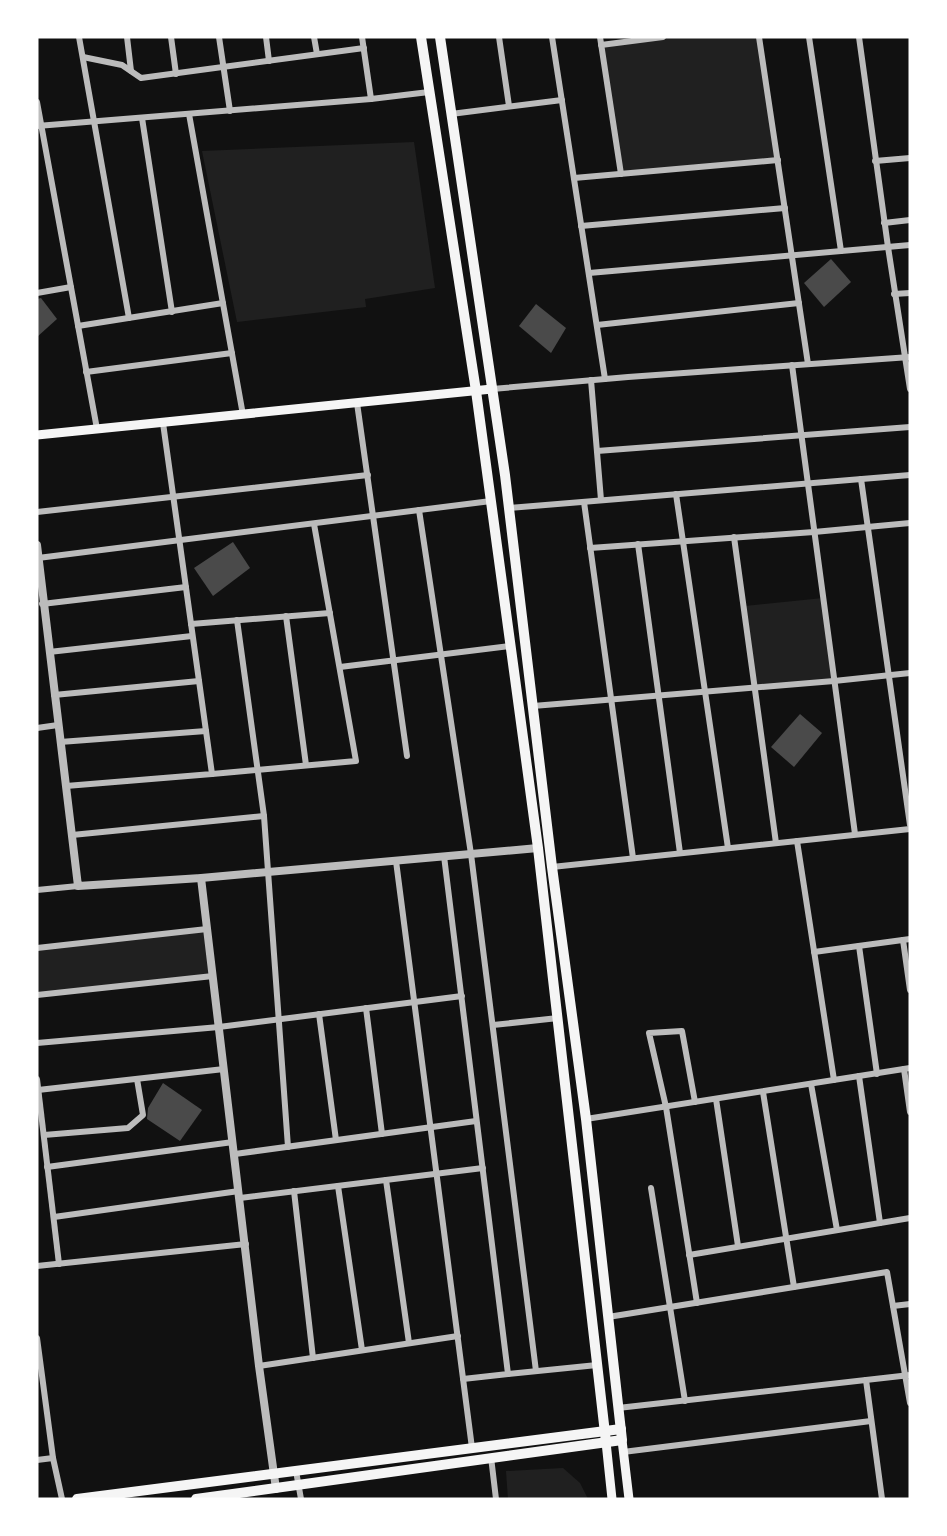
<svg xmlns="http://www.w3.org/2000/svg" width="947" height="1536" viewBox="0 0 947 1536" font-family="'Archivo Narrow',sans-serif">
<style>
.green{fill:#202020}
.building{fill:#4a4a4a}
.lines{fill:none;stroke-linecap:round;stroke-linejoin:round}
.minor{stroke:#bcbcbc;stroke-width:6}
.tertiary{stroke:#bcbcbc;stroke-width:8}
.secondary{stroke:#f5f5f5;stroke-width:9}
.primary{stroke:#f5f5f5;stroke-width:10}
</style>
<rect width="100%" height="100%" fill="#111"/>
<g class="green">
<polygon points="664,37 759,37 778,160 621,174 601,45"/>
<polygon points="414,142 435,288 365,299 366,307 237,322 202,151"/>
<polygon points="823,598 834,681 755,688 745,606"/>
<polygon points="207,929 213,976 37,995 37,948"/>
<polygon points="563,1468 580,1483 588,1499 508,1499 506,1471"/>
</g>
<g class="building">
<polygon points="831,259 851,282 824,307 804,283"/>
<polygon points="41,298 57,319 37,337 37,299"/>
<polygon points="536,304 566,328 551,353 519,326"/>
<polygon points="233,542 250,568 213,596 194,568"/>
<polygon points="800,714 822,733 794,767 771,747"/>
<polygon points="163,1083 202,1110 180,1141 147,1119 148,1108"/>
</g>
<g class="lines">
<g class="minor">
<polyline points="79,37 129,318"/>
<polyline points="127,37 131,71"/>
<polyline points="171,37 176,74"/>
<polyline points="219,37 230,111"/>
<polyline points="266,37 269,61"/>
<polyline points="314,37 317,54"/>
<polyline points="362,37 371,99 429,92"/>
<polyline points="499,37 509,106"/>
<polyline points="552,37 605,379"/>
<polyline points="600,37 621,174"/>
<polyline points="759,37 808,364"/>
<polyline points="809,37 841,251"/>
<polyline points="859,37 888,247 910,389"/>
<polyline points="601,45 663,37"/>
<polyline points="83,57 122,65 141,78 364,48"/>
<polyline points="37,102 97,429"/>
<polyline points="189,114 243,415"/>
<polyline points="451,114 562,100"/>
<polyline points="142,118 172,312"/>
<polyline points="37,126 371,99"/>
<polyline points="875,161 910,158"/>
<polyline points="574,178 778,160"/>
<polyline points="884,223 910,220"/>
<polyline points="581,226 785,208"/>
<polyline points="589,273 910,245"/>
<polyline points="37,293 71,287"/>
<polyline points="894,294 910,293"/>
<polyline points="597,325 799,303"/>
<polyline points="78,326 223,303"/>
<polyline points="792,365 855,834"/>
<polyline points="86,372 232,353"/>
<polyline points="591,380 601,500"/>
<polyline points="492,389 628,377 910,357"/>
<polyline points="357,403 407,756"/>
<polyline points="597,451 910,427"/>
<polyline points="861,479 910,825"/>
<polyline points="676,494 728,848"/>
<polyline points="584,502 633,858"/>
<polyline points="509,508 910,475"/>
<polyline points="419,510 471,854 536,1371"/>
<polyline points="37,512 368,475"/>
<polyline points="734,537 776,843"/>
<polyline points="638,544 680,853"/>
<polyline points="590,548 814,532 910,523"/>
<polyline points="38,558 491,501"/>
<polyline points="42,604 186,587"/>
<polyline points="286,616 306,765"/>
<polyline points="237,620 264,816 288,1147"/>
<polyline points="191,624 330,613"/>
<polyline points="49,652 192,636"/>
<polyline points="340,667 510,646"/>
<polyline points="54,695 199,681"/>
<polyline points="533,706 834,681 910,673"/>
<polyline points="37,728 58,725"/>
<polyline points="60,742 206,731"/>
<polyline points="212,774 356,761 314,524"/>
<polyline points="66,786 212,774 163,423"/>
<polyline points="72,835 264,816"/>
<polyline points="797,841 834,1080"/>
<polyline points="444,856 508,1374 463,1379"/>
<polyline points="396,861 472,1448"/>
<polyline points="552,867 910,829"/>
<polyline points="37,890 78,886"/>
<polyline points="903,940 910,990"/>
<polyline points="859,946 877,1074"/>
<polyline points="37,948 207,929"/>
<polyline points="814,952 910,939"/>
<polyline points="37,995 213,976"/>
<polyline points="366,1008 382,1134"/>
<polyline points="319,1014 336,1140"/>
<polyline points="493,1025 558,1018"/>
<polyline points="37,1043 219,1027 462,996"/>
<polyline points="904,1069 910,1112"/>
<polyline points="859,1076 880,1223"/>
<polyline points="37,1079 59,1264"/>
<polyline points="811,1084 837,1230"/>
<polyline points="38,1090 224,1069"/>
<polyline points="763,1092 794,1287"/>
<polyline points="716,1099 738,1246"/>
<polyline points="695,1102 682,1031 649,1033 666,1107 697,1303"/>
<polyline points="586,1119 910,1068"/>
<polyline points="44,1135 128,1128 143,1115 137,1079"/>
<polyline points="235,1154 476,1121"/>
<polyline points="47,1167 233,1142"/>
<polyline points="386,1180 409,1343"/>
<polyline points="338,1186 362,1350"/>
<polyline points="651,1188 685,1401"/>
<polyline points="294,1191 313,1358"/>
<polyline points="240,1198 483,1168"/>
<polyline points="54,1217 239,1191"/>
<polyline points="689,1255 910,1218"/>
<polyline points="37,1266 246,1244"/>
<polyline points="893,1306 910,1304"/>
<polyline points="608,1317 887,1272 910,1403"/>
<polyline points="37,1338 53,1458 62,1499"/>
<polyline points="259,1366 458,1336"/>
<polyline points="508,1374 597,1365"/>
<polyline points="866,1380 882,1499"/>
<polyline points="618,1408 910,1375"/>
<polyline points="623,1452 871,1421"/>
<polyline points="491,1457 496,1499"/>
<polyline points="37,1460 53,1458"/>
<polyline points="296,1471 301,1499"/>
</g>
<g class="tertiary">
<polyline points="37,545 78,886 201,878 538,848"/>
<polyline points="201,878 259,1366 276,1489"/>
</g>
<g class="secondary">
<polyline points="37,435 492,389"/>
<polyline points="622,1440 629,1499"/>
<polyline points="606,1442 612,1499"/>
</g>
<g class="primary">
<polyline points="421,37 476,391 538,848 606,1442"/>
<polyline points="77,1499 621,1429"/>
<polyline points="196,1499 622,1440 586,1119 552,867 505,475 440,37"/>
</g>
</g>
<rect width="947" height="1536" fill="none" stroke="#ffffff" stroke-width="77"/>
</svg>
